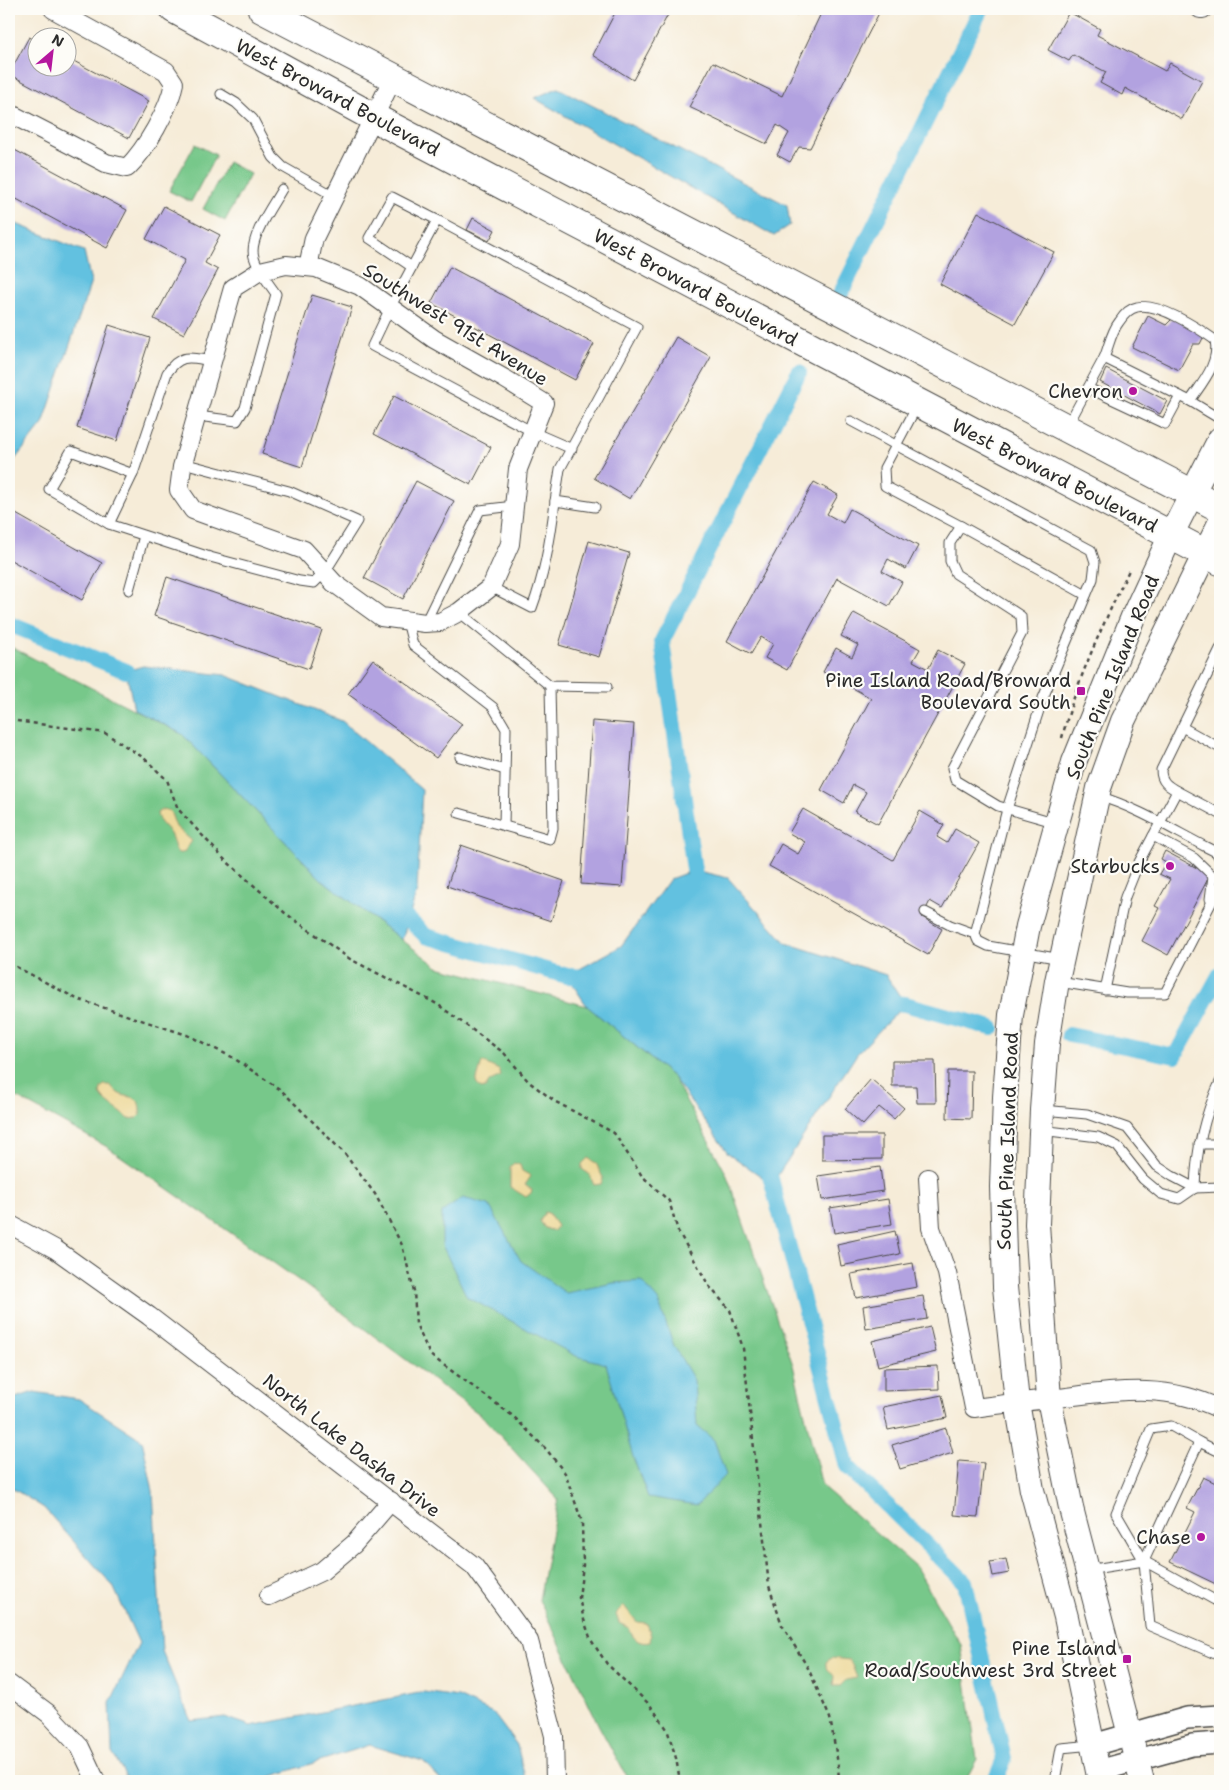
<svg xmlns="http://www.w3.org/2000/svg" width="1229" height="1790" viewBox="0 0 1229 1790" font-family="'Shantell Sans',sans-serif">
<style>
.green{fill:#77c88a;stroke:#517a5a}
.sand{fill:#eeda9e;stroke:#8c8264}
.water{fill:#62c1e0;stroke:#467686}
.lines{fill:none;stroke-linecap:round;stroke-linejoin:round}
.canal{stroke:#62c1e0;stroke-width:16}
.building{fill:#b2a2e0}
.service-casing{stroke:#494845;stroke-width:11}
.minor-casing{stroke:#494845;stroke-width:20}
.tertiary-casing{stroke:#494845;stroke-width:24}
.secondary-casing{stroke:#494845;stroke-width:26}
.primary-casing{stroke:#494845;stroke-width:30}
.path{stroke:#494845;stroke-width:2.5;stroke-dasharray:4 4;stroke-linecap:butt}
.service{stroke:#fff;stroke-width:9}
.minor{stroke:#fff;stroke-width:18}
.tertiary{stroke:#fff;stroke-width:21}
.secondary{stroke:#fff;stroke-width:24}
.primary{stroke:#fff;stroke-width:28}
.poi-dot{fill:#b5179e;stroke:#fdfcf7;stroke-width:2}
.labels{text-anchor:middle;stroke-width:4.5;stroke-linejoin:round;paint-order:stroke}
.street-label{font-size:19px;fill:#2b2b2b;stroke:#fdfcf7}
.poi-label{font-size:19px;fill:#2b2b2b;stroke:#fdfcf7;text-anchor:end}
</style>
<rect width="100%" height="100%" fill="#fdfcf7"/>
<filter id="ink" filterUnits="userSpaceOnUse"><feTurbulence type="fractalNoise" baseFrequency=".02" numOctaves="2"/><feDisplacementMap in="SourceGraphic" scale="10" xChannelSelector="R" yChannelSelector="G"/><feConvolveMatrix kernelMatrix="1 2 1 2 8 2 1 2 1" color-interpolation-filters="sRGB"/></filter>
<filter id="wash" filterUnits="userSpaceOnUse"><feTurbulence type="fractalNoise" baseFrequency=".0096" numOctaves="4" result="noise"/><feDisplacementMap in="SourceGraphic" scale="20" xChannelSelector="R" yChannelSelector="G"/><feGaussianBlur stdDeviation="1.12" result="paint"/><feColorMatrix in="noise" values="0 0 0 0 0 0 0 0 0 0 0 0 0 0 0 0 0 1.4 0 .05"/><feComposite in="paint" operator="in"/></filter>
<g filter="url(#wash)">
<rect width="100%" height="100%" fill="#f6ecd8"/>
<g class="green">
<polygon points="195,144 216,155 191,202 169,191"/>
<polygon points="228,162 250,174 225,221 203,209"/>
<polygon points="9,646 182,734 321,879 438,967 587,1006 673,1077 726,1173 793,1365 822,1486 916,1567 961,1645 977,1759 965,1781 629,1781 599,1726 539,1600 558,1499 482,1416 301,1282 109,1148 9,1093"/>
</g>
<g class="sand">
<path d="M163 809 170 811 176 827 192 841 183 853H178C173 847 174 840 170 834 166 826 158 823 157 813Z"/>
<polygon points="482,1062 499,1070 501,1076 490,1081 485,1088 481,1089 476,1083"/>
<path d="M104 1085H109C113 1087 114 1090 118 1093 129 1100 141 1091 140 1115L137 1118 129 1119C120 1110 107 1105 100 1094L101 1088Z"/>
<polygon points="588,1158 596,1163 603,1178 601,1184 594,1185 589,1174 582,1169 582,1164"/>
<polygon points="514,1163 520,1165 522,1171 531,1176 525,1185 532,1190 531,1193 526,1197 510,1187 510,1167"/>
<polygon points="545,1212 548,1213 557,1226 554,1231 545,1228 540,1221"/>
<path d="M624 1606 637 1622 647 1623 651 1636 650 1642C638 1645 632 1637 629 1628L619 1623 616 1614Z"/>
<polygon points="831,1658 850,1660 857,1678 846,1680 840,1686 833,1686 834,1676 826,1667 826,1662"/>
</g>
<g class="water">
<polygon points="558,88 787,205 790,225 774,236 534,98"/>
<polygon points="9,221 84,251 91,282 43,424 9,467"/>
<polygon points="143,666 225,675 342,721 422,790 417,891 402,940 321,879 182,734 134,709 126,671"/>
<polygon points="694,870 728,878 786,943 886,975 905,1004 857,1054 772,1184 728,1153 673,1077 587,1006 567,976 621,946 670,879"/>
<polygon points="463,1198 489,1205 521,1261 566,1293 613,1283 641,1281 658,1300 674,1346 694,1380 697,1426 714,1440 726,1475 697,1505 648,1497 633,1457 606,1364 576,1356 467,1297 442,1245 442,1212"/>
<polygon points="34,1392 79,1399 142,1440 153,1491 162,1651 191,1721 225,1717 251,1726 424,1692 458,1697 493,1713 517,1745 526,1781 442,1781 423,1761 370,1745 257,1781 129,1781 112,1753 110,1703 139,1643 113,1586 44,1508 9,1486 9,1400"/>
</g>
<g class="lines">
<g class="canal">
<polyline points="840,295 981,9"/>
<polyline points="9,624 126,671"/>
<polyline points="699,890 694,870 662,641 799,372"/>
<polyline points="408,919 426,936 567,976 589,977"/>
<polyline points="884,1002 905,1004 992,1028"/>
<polyline points="1069,1035 1175,1056 1220,974"/>
<polyline points="767,1164 847,1466 965,1582 1004,1759 995,1781"/>
</g>
</g>
<g id="blocks">
<g class="building">
<polygon points="363,9 381,9 381,10 369,12"/>
<polygon points="617,9 671,9 633,80 593,55"/>
<polygon points="787,9 802,9 797,15"/>
<polygon points="823,9 881,9 810,148 799,147 790,162 777,155 789,133 777,125 767,144 689,107 713,62 782,96"/>
<polygon points="1069,12 1100,29 1097,35 1165,71 1170,63 1202,81 1182,119 1125,88 1122,95 1100,83 1106,72 1073,55 1069,61 1048,50"/>
<polygon points="29,37 38,41 38,68 68,68 68,58 149,101 129,138 9,74"/>
<polygon points="9,147 127,210 107,248 9,195"/>
<polygon points="164,206 220,235 205,263 218,270 184,334 154,319 185,260 146,239"/>
<polygon points="978,212 1054,252 1015,324 940,284"/>
<polygon points="473,218 495,230 489,241 467,230"/>
<polygon points="450,267 594,344 575,380 431,303"/>
<polygon points="312,295 352,307 302,467 262,454"/>
<polygon points="1148,316 1166,325 1173,318 1205,334 1200,344 1193,344 1179,370 1132,347"/>
<polygon points="109,325 150,338 117,441 77,428"/>
<polygon points="676,337 711,357 630,499 594,478"/>
<polygon points="1106,369 1167,401 1160,414 1100,382"/>
<polygon points="394,396 491,447 471,485 374,434"/>
<polygon points="416,481 454,501 403,599 364,578"/>
<polygon points="814,482 838,495 827,514 843,523 850,509 918,546 906,569 888,559 882,571 902,582 889,606 837,578 787,670 765,658 773,644 761,637 751,654 727,641"/>
<polygon points="9,510 102,563 82,600 9,559"/>
<polygon points="589,541 629,553 599,657 559,645"/>
<polygon points="167,577 322,630 309,669 154,616"/>
<polygon points="854,613 920,649 913,661 928,669 938,650 965,664 878,824 855,812 866,792 853,785 844,803 821,790 871,698 823,672 836,648 852,657 858,645 841,636"/>
<polygon points="373,659 462,724 436,758 348,694"/>
<polygon points="592,721 634,724 622,887 581,884"/>
<polygon points="803,809 893,860 920,811 944,825 937,837 947,843 955,829 979,843 942,908 930,901 922,917 942,929 928,955 769,866 781,844 798,854 805,842 789,833"/>
<polygon points="461,845 564,881 551,921 447,886"/>
<polygon points="1165,851 1210,875 1168,955 1142,941 1159,908 1155,906 1170,879 1159,874 1166,862 1161,859"/>
<polygon points="892,1061 935,1061 936,1103 917,1103 916,1086 892,1086"/>
<polygon points="948,1071 972,1071 971,1119 947,1118"/>
<polygon points="871,1079 904,1108 894,1119 879,1107 863,1125 845,1109"/>
<polygon points="822,1135 882,1135 882,1159 822,1160"/>
<polygon points="880,1167 883,1191 822,1200 818,1176"/>
<polygon points="888,1199 892,1224 834,1233 830,1208"/>
<polygon points="895,1231 900,1254 841,1266 837,1244"/>
<polygon points="913,1263 917,1287 856,1298 851,1274"/>
<polygon points="923,1296 927,1319 866,1329 863,1306"/>
<polygon points="930,1327 936,1352 878,1366 872,1341"/>
<polygon points="938,1366 939,1389 884,1391 884,1368"/>
<polygon points="942,1395 947,1418 888,1430 883,1407"/>
<polygon points="946,1428 953,1453 900,1469 892,1445"/>
<polygon points="959,1461 984,1463 978,1517 954,1515"/>
<polygon points="1203,1477 1220,1485 1220,1586 1170,1562 1195,1512 1187,1508"/>
<polygon points="1006,1559 1009,1573 993,1576 990,1562"/>
</g>
</g>
</g>
<g filter="url(#ink)">
<use href="#blocks" fill-opacity="0" stroke="#494845" stroke-width="1"/>
<g class="lines">
<defs>
<g id="service">
<polyline points="221,94 236,103 253,119 273,157 283,167 334,196"/>
<polyline points="412,267 369,238 392,197 437,220"/>
<path d="M1104 358C1109 346 1111 332 1119 322 1123 316 1130 308 1137 307 1158 302 1198 328 1215 340 1220 363 1202 383 1190 401"/>
<polyline points="1088,388 1165,424 1180,396"/>
<polyline points="917,406 884,468 885,486 961,526 950,543 950,561 956,574 1021,616 1022,633 952,768 955,780 998,806 1057,823"/>
<path d="M197 416 237 421 245 408 276 294C268 282 258 271 254 257 248 239 273 205 282 189"/>
<polyline points="851,421 1091,550 1095,562 1093,579 1043,698 1007,809 975,934 978,941 988,946 1061,959"/>
<polyline points="1068,425 1104,358 1190,401 1220,419"/>
<polyline points="572,449 533,432 372,346 390,308 437,220 637,327 560,469 555,501 595,507"/>
<path d="M183 463 289 491 357 521 325 572 314 583 300 581 210 557 109 524 49 489 71 451 133 474 167 373C181 352 191 358 212 361"/>
<polyline points="109,524 133,474"/>
<polyline points="961,526 1086,595"/>
<path d="M491 587 532 608C545 573 551 538 555 501"/>
<polyline points="129,590 144,536"/>
<polyline points="459,612 550,686 607,687"/>
<polyline points="407,621 413,645 493,707 506,729 504,826"/>
<polyline points="425,623 480,510 514,506"/>
<polyline points="1182,727 1220,748"/>
<polyline points="460,757 505,770"/>
<polyline points="1177,791 1220,814"/>
<path d="M1098 796C1136 807 1171 829 1206 847L1216 852 1220 859"/>
<polyline points="459,813 550,839 553,828 550,686"/>
<polyline points="1153,836 1194,858 1213,876 1210,899"/>
<polyline points="925,912 950,925 975,934"/>
<polyline points="1059,982 1127,993 1165,993 1220,886"/>
<path d="M1105 990 1125 897 1139 862 1177 791C1168 786 1161 782 1161 770L1220 649"/>
<polyline points="1043,1110 1087,1114 1127,1128 1157,1166 1172,1176 1195,1188 1220,1187"/>
<polyline points="1041,1130 1098,1137 1117,1146 1143,1179 1161,1194 1179,1199 1195,1188"/>
<polyline points="1199,1144 1220,1144"/>
<path d="M1195 1188C1196 1150 1204 1116 1220 1082"/>
<polyline points="1199,1442 1171,1426 1151,1429 1116,1513 1144,1561 1220,1603"/>
<polyline points="1144,1561 1150,1626 1220,1656"/>
<polyline points="1087,1570 1144,1561 1199,1442 1220,1452"/>
<polyline points="1055,1781 1061,1748 1093,1745"/>
</g>
<g id="minor">
<polyline points="1200,9 1203,9"/>
<path d="M9 113 106 163 127 168C146 149 169 110 174 83L166 71 53 9"/>
<polygon points="286,265 316,268 360,286 434,339 505,379 544,403 518,469 510,544 491,587 459,612 440,622 425,623 381,617 334,583 304,550 193,510 179,490 182,467 233,288 260,271"/>
<polyline points="308,267 314,238 393,78"/>
<path d="M928 1178 931 1228 947 1273 974 1408C1002 1404 1030 1401 1058 1398 1116 1391 1165 1382 1220 1409"/>
<polyline points="9,1224 55,1249 149,1316 474,1566 529,1641 554,1736 555,1781"/>
<polyline points="269,1596 322,1571 354,1544 391,1501"/>
<polyline points="9,1684 49,1714 80,1747 96,1781"/>
</g>
<g id="tertiary">
<polyline points="1093,1745 1187,1718 1220,1716"/>
<polyline points="1098,1771 1192,1745 1220,1743"/>
</g>
<g id="secondary">
<polyline points="1100,1781 1066,1617 1032,1490 1017,1402 1005,1287 1002,1187 1005,1097 1011,1015 1028,926 1074,762 1133,617 1171,535 1220,439"/>
<polyline points="1142,1781 1071,1508 1049,1399 1037,1224 1042,1110 1047,1044 1057,981 1099,788 1123,721 1220,523"/>
</g>
<g id="primary">
<polyline points="174,9 373,117 1220,561"/>
<polyline points="262,9 1220,508"/>
</g>
</defs>
<use href="#service" class="service-casing"/>
<use href="#minor" class="minor-casing"/>
<use href="#tertiary" class="tertiary-casing"/>
<use href="#secondary" class="secondary-casing"/>
<use href="#primary" class="primary-casing"/>
<g class="path">
<polyline points="9,720 105,733 144,758 167,780 178,809 224,859 285,913 350,959 437,1004 504,1053 529,1082 556,1102 614,1133 642,1176 669,1201 678,1231 709,1286 730,1310 743,1348 769,1586 782,1625 808,1668 830,1718 838,1764 839,1781"/>
<path d="M1062 738C1077 678 1104 623 1130 568"/>
<polyline points="9,963 77,999 187,1035 232,1057 281,1090 344,1153 375,1194 402,1245 414,1291 416,1324 430,1355 513,1416 546,1449 565,1473 582,1522 583,1565 579,1598 584,1620 591,1640 607,1664 650,1705 667,1729 676,1758 680,1781"/>
</g>
<use href="#service" class="service"/>
<use href="#minor" class="minor"/>
<use href="#tertiary" class="tertiary"/>
<use href="#secondary" class="secondary"/>
<use href="#primary" class="primary"/>
</g>
</g>
<g class="poi-dot">
<circle cx="1133" cy="391" r="5"/>
<rect x="1076" y="686" width="10" height="10" rx="2.5"/>
<circle cx="1170" cy="866" r="5"/>
<circle cx="1201" cy="1537" r="5"/>
<rect x="1122" y="1654" width="10" height="10" rx="2.5"/>
</g>
<g class="labels">
<g class="street-label">
<text transform="translate(338 97) rotate(28)" y="7">West Broward Boulevard</text>
<text transform="translate(696 287) rotate(28)" y="7">West Broward Boulevard</text>
<text transform="translate(456 324) rotate(32)" y="7">Southwest 91st Avenue</text>
<text transform="translate(1055 475) rotate(27)" y="7">West Broward Boulevard</text>
<text transform="translate(1112 677) rotate(-68)" y="7">South Pine Island Road</text>
<text transform="translate(1007 1141) rotate(-88)" y="7">South Pine Island Road</text>
<text transform="translate(352 1445) rotate(38)" y="7">North Lake Dasha Drive</text>
</g>
<g class="poi-label">
<text x="1123" y="398">Chevron</text>
<text x="1071" y="687">Pine Island Road/Broward<tspan x="1071" dy="22">Boulevard South</tspan></text>
<text x="1160" y="873">Starbucks</text>
<text x="1191" y="1544">Chase</text>
<text x="1117" y="1655">Pine Island<tspan x="1117" dy="22">Road/Southwest 3rd Street</tspan></text>
</g>
</g>
<rect width="1229" height="1790" fill="none" stroke="#fdfcf7" stroke-width="30"/>
<g transform="translate(52 52) rotate(28)"><circle r="24" fill="#fdfcf7" stroke="#a9a8a5"/>
<path d="M0-4L9 19L0 12L-9 19Z" fill="#b5179e"/>
<text y="-8" font-size="14" font-weight="bold" text-anchor="middle" fill="#2b2b2b">N</text>
</g>
</svg>
